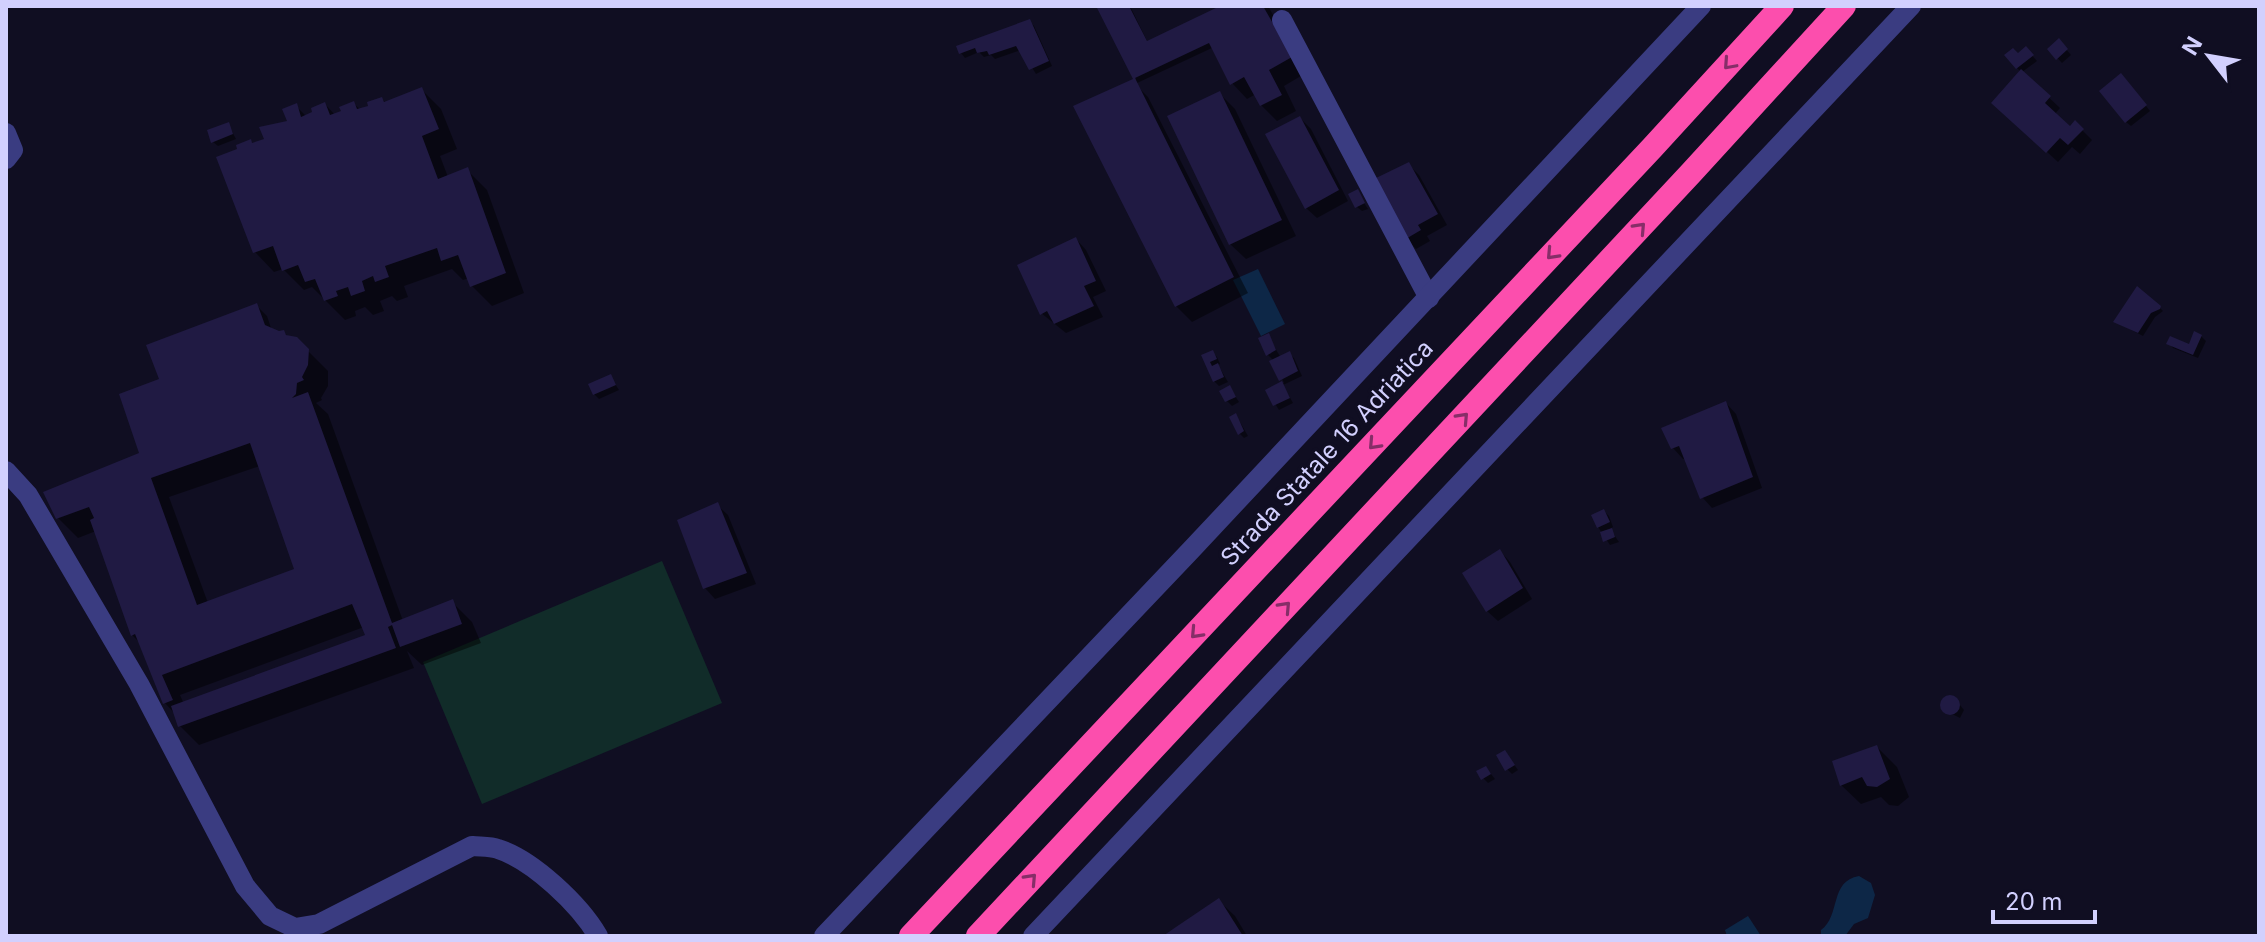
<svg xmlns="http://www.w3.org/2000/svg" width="2265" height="942" viewBox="0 0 2265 942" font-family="Inter,sans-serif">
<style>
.green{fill:#112c29}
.water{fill:#0d2747}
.shadow{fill:#0007;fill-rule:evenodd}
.building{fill:#201a43;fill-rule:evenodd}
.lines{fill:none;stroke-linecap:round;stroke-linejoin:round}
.minor{stroke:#3a3c81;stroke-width:20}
.highway{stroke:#fc4ead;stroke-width:24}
.oneway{stroke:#862e68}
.labels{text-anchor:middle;stroke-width:7;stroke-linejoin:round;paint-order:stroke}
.street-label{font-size:24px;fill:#d2d0fe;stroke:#100e22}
</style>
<rect width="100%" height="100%" fill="#100e22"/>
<polygon class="green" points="662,561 722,703 482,804 423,662"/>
<g class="water">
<polygon points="1258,269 1285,324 1261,336 1233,280"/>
<path d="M1859 876 1871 883 1875 895 1868 918 1854 924 1845 936H1821V930C1841 916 1829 881 1859 876Z"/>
<polygon points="1748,916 1761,936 1727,936 1725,930"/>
</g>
<g class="shadow">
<polygon points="1098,6 1130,6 1148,43 1224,6 1268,6 1306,73 1284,86 1296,111 1277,121 1261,105 1256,94 1247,99 1232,83 1214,47 1135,84 1148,97 1248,293 1192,322 1176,306 1076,107 1136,79"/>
<polygon points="1029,21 1034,26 1052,66 1036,74 1021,50 995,59 991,55 984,57 979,52 965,58 961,53"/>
<polygon points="2059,41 2071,55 2062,63 2049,49"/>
<polygon points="2026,49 2037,61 2022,72 2060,108 2054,115 2070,129 2075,123 2092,140 2080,154 2072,147 2058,162 2014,122 2021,72 2017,68 2018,55"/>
<polygon points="2126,80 2150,111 2131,126 2126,122"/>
<polygon points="421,89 441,109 457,149 440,156 448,177 467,170 487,190 524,293 492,306 472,286 469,278 463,280 452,269 404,286 408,297 397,301 392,296 380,301 384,311 373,315 365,307 355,311 356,316 345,320 312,287 304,290 283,269 274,272 255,252 253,145 267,140 289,123 296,106 307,117 325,104 335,115 354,104 361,110 382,99 386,103"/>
<polygon points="1220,94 1235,109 1296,236 1246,259 1230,244"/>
<polygon points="1300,118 1311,129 1348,201 1317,218 1306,208"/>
<polygon points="228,124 236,139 218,146 213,142"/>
<polygon points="1409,165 1419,175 1447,225 1427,236 1430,241 1416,249 1406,238"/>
<polygon points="1357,192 1368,209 1362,211 1357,207"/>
<polygon points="1076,239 1086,250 1106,291 1093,297 1103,317 1066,333 1041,313"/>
<path d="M256 305 267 316 272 331 283 332 289 337 296 339 328 371V386L321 398 322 400 316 403 328 414 403 621 452 602 472 622 481 643 422 665 407 651 414 668 199 745 180 726 175 714 165 703 140 643 132 635 96 531 78 538 58 518 141 454 163 379ZM260 466 297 570 208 603 169 497ZM364 627 367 636 184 704 180 695Z"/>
<polygon points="2159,307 2163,311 2155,317 2143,336 2116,322"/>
<polygon points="1268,336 1281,358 1289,354 1294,358 1302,376 1283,385 1293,403 1279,410 1267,391 1284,383 1274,361 1268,355"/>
<polygon points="2201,336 2206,341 2198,358 2173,348 2169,343 2190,346"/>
<polygon points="1212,352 1217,357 1220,364 1218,365 1228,382 1219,386 1214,381 1204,356"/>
<polygon points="610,376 619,390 599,399 594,394"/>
<polygon points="1230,388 1239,402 1232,406 1227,401"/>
<polygon points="1726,403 1736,414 1762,488 1712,508 1702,497 1686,458 1683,459 1673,448"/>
<polygon points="1236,415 1248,436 1244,438 1239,433"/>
<polygon points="717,505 728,515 756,584 715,599 705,588"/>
<polygon points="1604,511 1609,516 1613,527 1610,529 1619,542 1610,545 1598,527"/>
<polygon points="1500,551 1510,562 1532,599 1498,621 1487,611"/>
<polygon points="1950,697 1955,699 1964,710 1960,718 1944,710 1942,704"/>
<polygon points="1877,747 1897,767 1909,797 1898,806 1889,805 1881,797 1861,804 1841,785"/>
<polygon points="1505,752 1518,770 1512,774 1507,769"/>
<polygon points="1486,768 1495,779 1488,783 1483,778"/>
<polygon points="1219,901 1235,916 1247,936 1166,936"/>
</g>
<g class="building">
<polygon points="1096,6 1129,6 1147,41 1220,6 1263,6 1292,57 1269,70 1282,95 1260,106 1244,77 1230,85 1209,43 1135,78 1234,277 1175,307 1073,106 1133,79"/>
<polygon points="1030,19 1049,61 1029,70 1016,46 989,55 987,51 977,53 975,48 959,54 956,46"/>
<polygon points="2059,38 2068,49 2056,60 2047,49"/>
<polygon points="2026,46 2034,55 2016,69 2004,55 2013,48 2018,53"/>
<polygon points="2021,69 2051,96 2045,103 2070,126 2075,120 2084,129 2068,145 2060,138 2046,153 1991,103"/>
<polygon points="2121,73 2147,105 2125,123 2099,91"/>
<polygon points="422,87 439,129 422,136 438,179 468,167 506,273 470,287 458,255 441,261 437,248 385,266 389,277 375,282 373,276 362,281 365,291 351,296 348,287 336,291 338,296 324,301 315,279 305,282 298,265 282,271 273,246 253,253 216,157 237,149 236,145 251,139 252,143 264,139 259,127 287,121 282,109 297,103 301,117 312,112 311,108 325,102 330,115 341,111 339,107 354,101 357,109 368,106 367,102 382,97 384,102"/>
<polygon points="1220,91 1282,220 1229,245 1167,116"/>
<polygon points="1300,116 1339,190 1305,209 1265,134"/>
<polygon points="229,122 233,134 211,143 207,130"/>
<polygon points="1409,162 1438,214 1418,225 1421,230 1404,240 1374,179"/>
<polygon points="1358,189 1365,203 1355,208 1348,194"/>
<polygon points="1076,237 1096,281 1084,286 1094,306 1054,324 1047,311 1040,315 1017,265"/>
<polygon points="2137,286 2161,306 2160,309 2151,313 2138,333 2113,322"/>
<path d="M257 303 265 325 279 331 284 330 286 335 297 337 309 349 308 365 302 377 304 380 297 383 296 394 292 398 308 392 392 623 453 599 462 624 400 647 392 625 388 627 396 648 178 727 171 706 365 635 352 604 162 675 173 700 163 704 135 634 131 636 90 520 94 518 89 507 56 519 43 492 139 453 119 394 159 379 146 345ZM250 443 294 569 197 605 151 478Z"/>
<polygon points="2194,331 2202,335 2193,355 2166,344 2170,336 2189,344"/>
<polygon points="1269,333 1276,350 1266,356 1258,338"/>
<polygon points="1213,350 1217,359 1210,362 1212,366 1218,363 1224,377 1213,382 1201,355"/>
<polygon points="1290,351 1298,371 1279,381 1269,361"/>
<polygon points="611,374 616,385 593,395 588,384"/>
<polygon points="1282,381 1290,398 1273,406 1265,390"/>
<polygon points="1230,385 1236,397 1225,402 1219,391"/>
<polygon points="1726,401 1753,477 1700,499 1679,446 1671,449 1661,428"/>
<polygon points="1236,413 1244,431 1238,435 1229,417"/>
<polygon points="718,502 747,573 703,589 677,520"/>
<polygon points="1604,509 1610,522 1597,528 1591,515"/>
<polygon points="1612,528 1615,537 1603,542 1600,532"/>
<polygon points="1500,549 1523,588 1486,612 1462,573"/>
<circle cx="1950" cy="705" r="10"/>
<polygon points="1877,745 1890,779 1877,787 1867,786 1862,777 1840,786 1832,761"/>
<polygon points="1505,750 1515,765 1505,771 1496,755"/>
<polygon points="1486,766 1491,774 1481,780 1476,771"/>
<polygon points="1219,898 1243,936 1163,936 1176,927"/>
</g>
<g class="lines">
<g class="minor">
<polyline points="1282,20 1429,298"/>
<polyline points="6,133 13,150 6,159"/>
<path d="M6 471 28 495 139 684 245 886 270 916 295 928 319 924 472 846C480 847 490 846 498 849 533 860 580 905 598 936"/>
<polyline points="824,936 1191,550 1701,6"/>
<polyline points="1033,936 1911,6"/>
</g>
<g class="highway">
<polyline points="911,936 1652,148 1782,6"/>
<polyline points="978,936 1691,173 1844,6"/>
</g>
</g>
<defs><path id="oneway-chevron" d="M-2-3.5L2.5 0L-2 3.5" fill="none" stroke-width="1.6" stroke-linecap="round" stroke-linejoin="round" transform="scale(2)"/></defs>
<g class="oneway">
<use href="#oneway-chevron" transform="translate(1729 64) rotate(132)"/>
<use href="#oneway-chevron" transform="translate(1640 228) rotate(-47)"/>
<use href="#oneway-chevron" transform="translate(1552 254) rotate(133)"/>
<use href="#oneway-chevron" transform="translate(1463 418) rotate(-47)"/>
<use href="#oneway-chevron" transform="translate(1374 444) rotate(133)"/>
<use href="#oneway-chevron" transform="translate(1285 607) rotate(-47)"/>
<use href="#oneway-chevron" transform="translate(1196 633) rotate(133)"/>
<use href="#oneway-chevron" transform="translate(1031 879) rotate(-47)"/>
</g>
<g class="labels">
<g class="street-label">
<text transform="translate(1327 453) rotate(-47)" y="8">Strada Statale 16 Adriatica</text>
</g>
</g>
<rect width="2265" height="942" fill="none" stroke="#d2d0fe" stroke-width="16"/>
<g transform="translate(2209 56) rotate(301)" stroke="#100e22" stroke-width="6" paint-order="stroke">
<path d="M0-6L14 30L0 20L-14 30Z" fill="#d2d0fe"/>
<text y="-12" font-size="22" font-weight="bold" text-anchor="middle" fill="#d2d0fe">N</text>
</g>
<path d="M1993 910v12h102v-12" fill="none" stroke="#d2d0fe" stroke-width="4"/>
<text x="2005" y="910" font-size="24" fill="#d2d0fe" stroke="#100e22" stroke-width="6" paint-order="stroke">20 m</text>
</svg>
